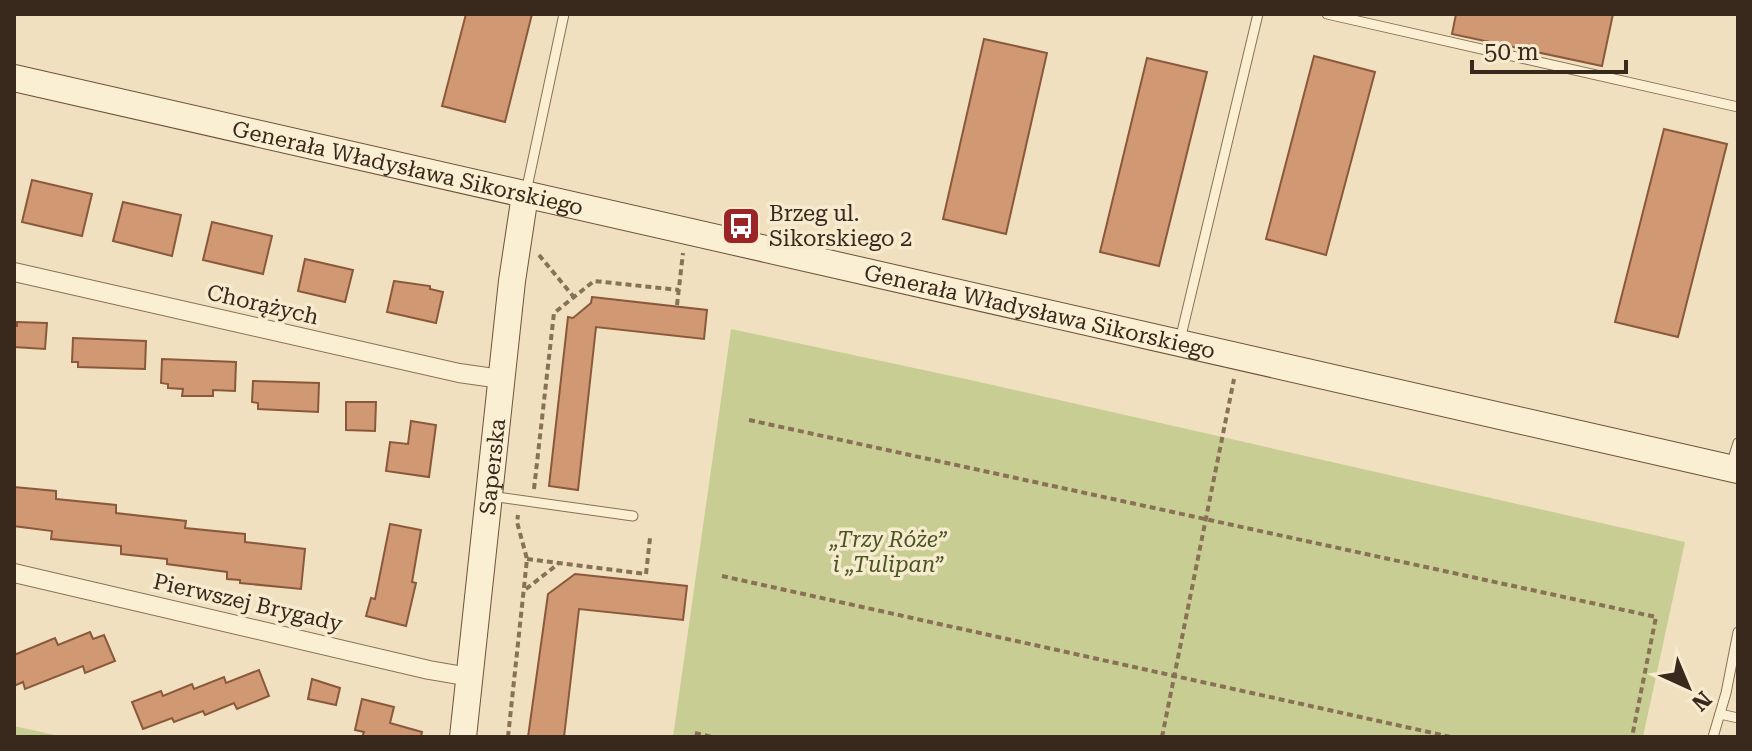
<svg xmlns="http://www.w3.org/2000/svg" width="1752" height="751" viewBox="0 0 1752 751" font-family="'Roboto Serif',serif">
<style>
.green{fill:#c8ce93}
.building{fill:#d09873;stroke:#8a593b;stroke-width:2}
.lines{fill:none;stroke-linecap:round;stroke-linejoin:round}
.lane-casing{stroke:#897156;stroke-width:11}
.street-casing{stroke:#897156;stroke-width:20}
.secondary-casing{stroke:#6b523a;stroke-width:28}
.path{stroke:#897156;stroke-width:4;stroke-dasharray:6 4;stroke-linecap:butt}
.lane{stroke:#faeed3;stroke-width:9}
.street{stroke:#faeed3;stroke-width:18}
.secondary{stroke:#faeed3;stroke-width:26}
.labels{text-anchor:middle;stroke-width:7;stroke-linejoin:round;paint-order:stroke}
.street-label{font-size:22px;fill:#38291c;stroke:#f7ebcf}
.poi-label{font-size:22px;fill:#38291c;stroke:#f7ebcf;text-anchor:start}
.park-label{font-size:22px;font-style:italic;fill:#495621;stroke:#f7ebcf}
</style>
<rect width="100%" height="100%" fill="#f0e0bf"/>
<g class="green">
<polygon points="731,329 975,381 1685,542 1643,737 673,737"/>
<polygon points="14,726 64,737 14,737"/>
</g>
<g class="building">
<polygon points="466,14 532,14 505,122 442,106"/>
<polygon points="1456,14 1613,14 1602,66 1452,34"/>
<polygon points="984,39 1047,53 1006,234 943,219"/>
<polygon points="1314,56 1375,72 1326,255 1266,239"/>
<polygon points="1147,58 1207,72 1159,266 1100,252"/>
<polygon points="1664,129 1727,144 1678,337 1615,322"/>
<polygon points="32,180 92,194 82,236 22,222"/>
<polygon points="123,202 181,215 172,256 113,241"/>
<polygon points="212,222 272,236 263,274 203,260"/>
<polygon points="305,259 353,270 345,302 298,291"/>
<polygon points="394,281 430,286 430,289 443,292 436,323 387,312"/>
<polygon points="592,297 707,310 704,339 596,327 578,490 549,486 568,317 573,318 591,303"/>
<polygon points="17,322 47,323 45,349 14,347 14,326 17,326"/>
<polygon points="73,338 146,341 145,369 78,367 78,362 72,362"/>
<polygon points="162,359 236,362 235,391 213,390 213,396 182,396 183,389 168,388 168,384 161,383"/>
<polygon points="253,381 319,383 318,412 258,409 258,403 252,402"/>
<polygon points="346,402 376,402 375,431 346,430"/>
<polygon points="411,421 436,425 429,477 386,471 390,442 408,444"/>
<polygon points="14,487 56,491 56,499 116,505 116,513 186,521 185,528 245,534 245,542 305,549 301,589 240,583 240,580 227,579 227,572 167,564 167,559 121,554 121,546 51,539 52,531 14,526"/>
<polygon points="390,524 421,530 412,582 416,583 406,626 366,616 371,598 375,599"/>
<polygon points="575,574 687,586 683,620 579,609 564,737 528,737 548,594"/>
<polygon points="90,632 93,639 104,635 115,661 85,673 83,666 25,689 23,682 14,686 14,655 55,638 58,645"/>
<polygon points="259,670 269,696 237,709 234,703 205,715 203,711 174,722 172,718 143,729 132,702 161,691 163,696 192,684 194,689 224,677 226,683"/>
<polygon points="312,679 340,688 336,705 308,699"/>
<polygon points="362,699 394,707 390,723 422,732 421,737 362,737 364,732 355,730"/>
</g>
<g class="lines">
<defs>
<g id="lane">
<polyline points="1327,14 1738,107"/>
<polyline points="526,192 564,14"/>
<polyline points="1180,340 1258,14"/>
<polyline points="1731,465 1738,443"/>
<polyline points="490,496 633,516"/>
<polyline points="1720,714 1738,718"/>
<polyline points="1713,737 1726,693 1738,632"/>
</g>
<g id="street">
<polyline points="14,272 459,373 501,379"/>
<polyline points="14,573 429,670 470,677"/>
</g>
<g id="secondary">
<path id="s1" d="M14 78 1738 470"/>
<path id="s2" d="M463 737 512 281 525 195"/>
</g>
</defs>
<use href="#lane" class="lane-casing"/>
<use href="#street" class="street-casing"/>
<use href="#secondary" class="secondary-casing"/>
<g class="path">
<polyline points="539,255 573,296"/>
<polyline points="677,305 683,253"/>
<polyline points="749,420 1656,617 1632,737"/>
<polyline points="534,489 554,313 594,281 679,290"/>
<polyline points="527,559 646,574 650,538"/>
<polyline points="722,576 1451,737"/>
<polyline points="526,589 558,564"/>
<polyline points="695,733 712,737"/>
<polyline points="508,737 527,559 517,522 518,515"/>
<polyline points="1162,737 1234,379"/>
</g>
<use href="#lane" class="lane"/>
<use href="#street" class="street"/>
<use href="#secondary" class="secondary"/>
</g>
<defs>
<symbol id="bus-square" viewBox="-11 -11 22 22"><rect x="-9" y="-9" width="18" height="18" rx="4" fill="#9b2427" stroke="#f7ebcf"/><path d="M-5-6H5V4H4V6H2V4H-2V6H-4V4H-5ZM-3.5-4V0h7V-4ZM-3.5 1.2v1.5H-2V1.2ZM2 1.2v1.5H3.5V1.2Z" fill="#fff"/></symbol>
</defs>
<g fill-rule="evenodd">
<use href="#bus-square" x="719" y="204" width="44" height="44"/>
</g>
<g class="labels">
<g class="street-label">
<text dy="8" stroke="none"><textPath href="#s1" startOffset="404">Generała Władysława Sikorskiego</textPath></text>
<text transform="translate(263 304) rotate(13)" y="8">Chorążych</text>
<text dy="8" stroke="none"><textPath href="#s1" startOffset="1052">Generała Władysława Sikorskiego</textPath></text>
<text dy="8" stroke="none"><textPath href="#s2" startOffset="272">Saperska</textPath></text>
<text transform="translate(248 602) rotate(13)" y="8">Pierwszej Brygady</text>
</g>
<g class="poi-label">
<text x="769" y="221">Brzeg ul.<tspan x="769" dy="25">Sikorskiego 2</tspan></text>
</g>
<g class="park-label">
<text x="888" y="547">„Trzy Róże”<tspan x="888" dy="25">i „Tulipan”</tspan></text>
</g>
</g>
<rect width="1752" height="751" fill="none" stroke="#38291c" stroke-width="32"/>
<g transform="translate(1688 687) rotate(136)" stroke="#f7ebcf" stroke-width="6" paint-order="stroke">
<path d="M0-6L14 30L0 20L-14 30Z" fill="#38291c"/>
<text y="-12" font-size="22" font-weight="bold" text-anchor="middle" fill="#38291c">N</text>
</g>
<path d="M1472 60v12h154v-12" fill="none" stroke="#38291c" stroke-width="4"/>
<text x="1484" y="60" font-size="24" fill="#38291c" stroke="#f7ebcf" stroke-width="6" paint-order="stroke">50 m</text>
</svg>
